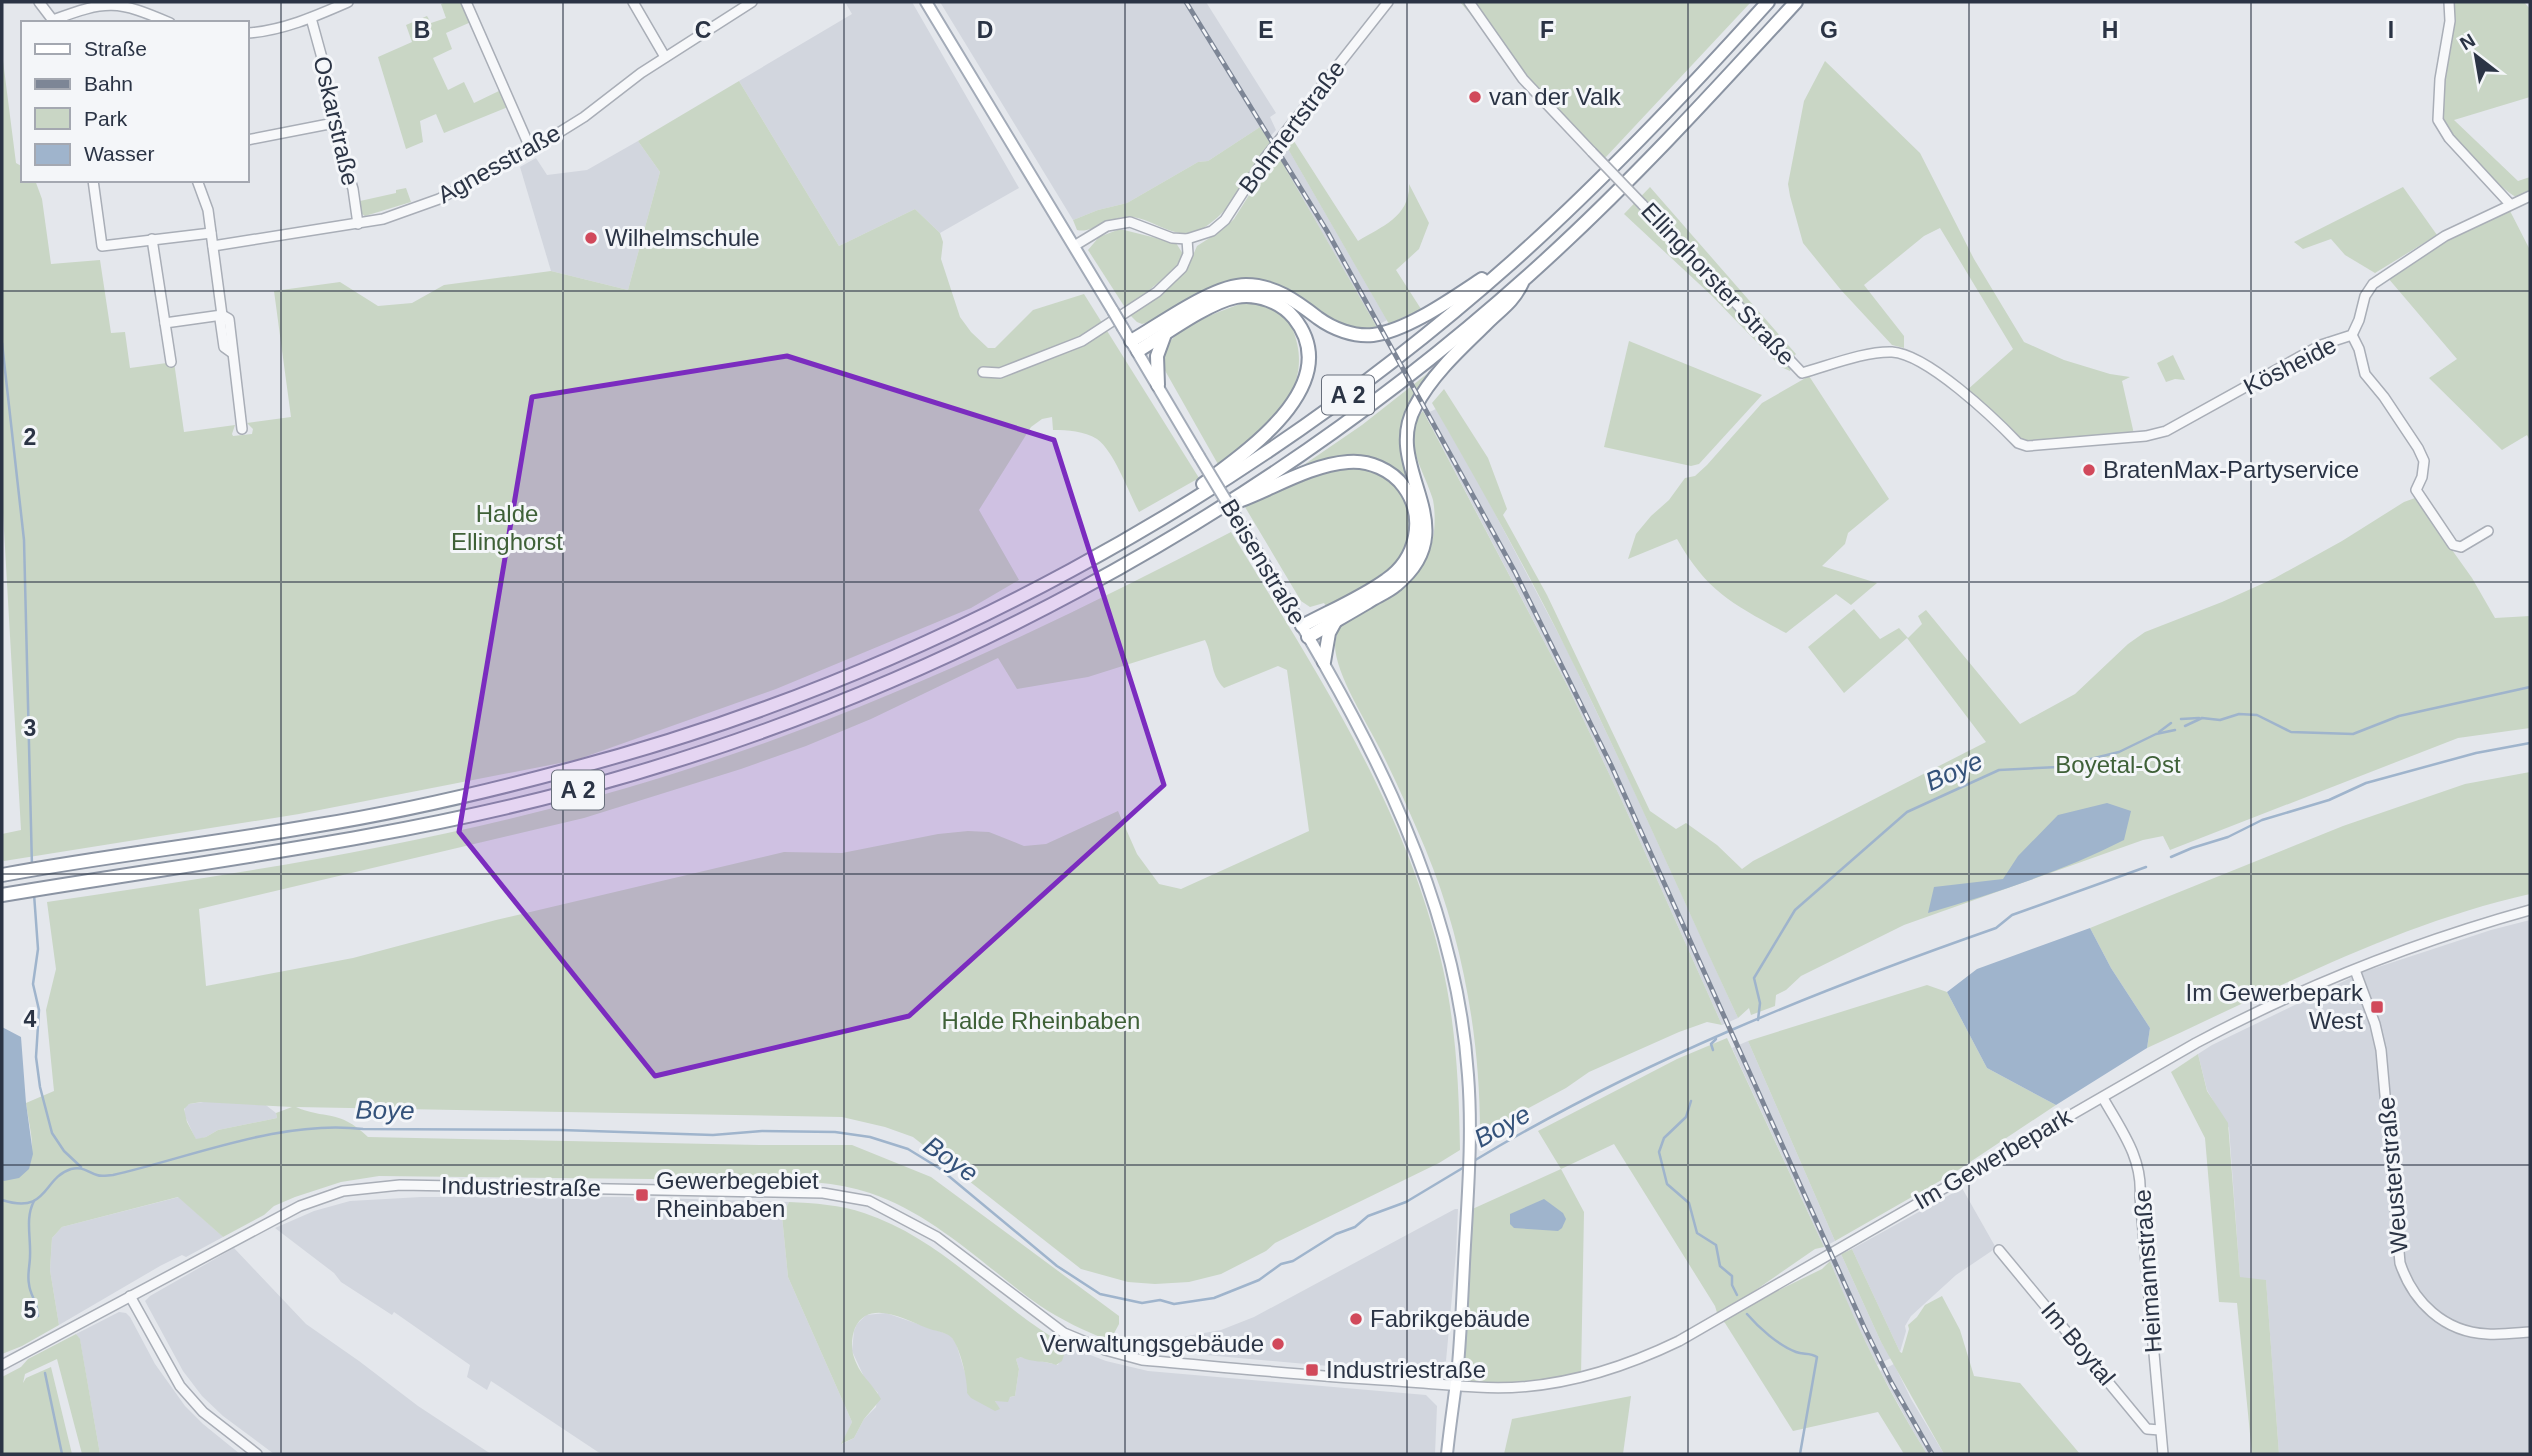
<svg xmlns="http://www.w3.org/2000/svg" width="2532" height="1456" viewBox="0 0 2532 1456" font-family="Arial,sans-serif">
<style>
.built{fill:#d2d6de}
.green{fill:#c9d6c5;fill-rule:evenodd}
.water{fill:#9fb4cc}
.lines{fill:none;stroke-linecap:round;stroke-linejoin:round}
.stream{stroke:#9fb4cc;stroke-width:2.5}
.minor-casing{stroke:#a9aeb7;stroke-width:12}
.major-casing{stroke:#a3abb8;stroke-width:14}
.highway-casing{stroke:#8b94a3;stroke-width:16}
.minor{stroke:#f7f8fa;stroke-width:9}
.major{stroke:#fff;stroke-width:10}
.highway{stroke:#fff;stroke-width:12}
.rail-casing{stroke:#7d8696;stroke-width:5}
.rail{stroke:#f4f6f9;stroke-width:2.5;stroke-dasharray:8;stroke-linecap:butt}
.minor-bridge-casing{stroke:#a9aeb7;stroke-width:12;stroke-linecap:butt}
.major-bridge-casing{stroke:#a3abb8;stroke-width:14;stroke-linecap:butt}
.minor-bridge{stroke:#f7f8fa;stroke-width:9}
.major-bridge{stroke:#fff;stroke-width:10}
.marked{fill:#7b2cbf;fill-opacity:0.2;stroke:#7b2cbf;stroke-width:5;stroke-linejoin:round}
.grid{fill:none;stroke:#2b3445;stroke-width:2;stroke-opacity:0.55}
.poi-dot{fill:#d1495b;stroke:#f4f6f9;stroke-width:2.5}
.labels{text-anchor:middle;stroke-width:6;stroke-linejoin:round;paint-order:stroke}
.shield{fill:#f4f6f9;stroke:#676e7b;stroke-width:2}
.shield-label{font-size:23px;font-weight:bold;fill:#2b3445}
.poi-label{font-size:24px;fill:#2b3445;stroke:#f4f6f9;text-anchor:start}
.street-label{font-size:24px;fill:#2b3445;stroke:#f4f6f9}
.park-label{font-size:24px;fill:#3f6138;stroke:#f4f6f9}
.water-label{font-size:26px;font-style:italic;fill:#34527a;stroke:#f4f6f9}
.grid-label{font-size:23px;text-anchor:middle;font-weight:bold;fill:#2b3445;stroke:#f4f6f9;stroke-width:6;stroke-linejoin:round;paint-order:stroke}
</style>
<rect width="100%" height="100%" fill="#e4e7ec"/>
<g class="built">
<polygon points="845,2 912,2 1019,188 940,233 915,209 839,246 739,81 852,14"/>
<polygon points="940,2 1206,2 1276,113 1270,117 1276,130 1268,139 1260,127 1208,161 1198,162 1127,203 1098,210 1073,220"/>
<polygon points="638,141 660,172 628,290 551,271 520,167 536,158 547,175 587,170"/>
<polygon points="1287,147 1387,320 1376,326 1278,156"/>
<polygon points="1436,409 1482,489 1567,650 1629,780 1738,1018 1722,1025 1622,801 1568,687 1425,414"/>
<polygon points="2530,920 2530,1454 2279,1454 2266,1281 2240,1278 2229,1128 2207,1090 2198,1054 2212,1045 2363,972 2491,930"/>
<polygon points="1748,1041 1835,1241 1824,1247 1732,1048"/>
<polygon points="253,1095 276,1113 277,1118 218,1130 206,1137 196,1140 184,1114 185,1106 189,1104"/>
<polygon points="1962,1188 1996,1248 1956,1275 1911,1316 1905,1326 1906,1331 1900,1352 1852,1249"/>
<polygon points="179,1197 223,1237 186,1257 182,1255 160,1266 59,1325 50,1270 52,1238 62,1227"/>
<polygon points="623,1197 789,1202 782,1216 788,1277 852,1422 842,1444 854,1438 864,1419 876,1407 878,1393 865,1379 852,1351 854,1331 857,1324 866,1315 886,1313 950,1335 956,1343 968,1383 967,1393 997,1405 995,1401 1015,1396 1019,1369 1016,1359 1021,1357 1058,1365 1067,1346 1106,1361 1148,1371 1426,1395 1437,1406 1435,1454 601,1454 491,1381 487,1390 467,1377 470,1365 394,1312 392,1315 341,1282 334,1273 275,1228 314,1211 350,1201 421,1197"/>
<polygon points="1455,1209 1458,1209 1456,1253 1446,1361 1437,1371 1351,1368 1172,1352 1176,1338 1221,1330 1254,1317"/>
<polygon points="234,1248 306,1324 359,1361 418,1406 491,1454 274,1454 223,1416 202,1396 183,1371 145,1301 150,1296"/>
<polygon points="1841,1254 1881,1342 1891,1358 1877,1365 1852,1315 1830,1261"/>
<polygon points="119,1312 126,1313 130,1317 155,1364 185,1406 203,1424 240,1454 100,1454 80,1340 76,1334"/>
<polygon points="1894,1364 1911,1399 1944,1454 1927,1454 1913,1431 1880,1371"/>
</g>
<g class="green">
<polygon points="446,2 461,2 471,22 446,33 452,49 433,58 448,90 464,82 474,103 501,90 508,107 444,133 436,114 420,121 423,142 406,149 378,57 412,42 406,25 427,16 431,23 446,18 441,4"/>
<polygon points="1460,2 1751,2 1605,158 1590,143 1589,144 1525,76 1482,14 1472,16"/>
<path d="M2453 2H2524L2530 9V97L2454 120 2518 181 2530 177V190L2516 197C2500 188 2456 145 2447 130 2442 123 2441 117 2440 109L2455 22Z"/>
<path d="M2 53 16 163 23 167V180H35L42 199 51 264 100 260 111 333 125 332 130 368 174 362 184 432 235 425 232 434 233 436 252 434 253 429 247 423 291 417 274 291 340 282 378 306 412 303 444 285 551 271 628 290 660 172 638 141 739 81 839 246 915 209 940 233 943 242 941 259 960 317 971 332 988 348H995L1033 310 1084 294 1199 478 1139 512C1129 493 1114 451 1097 439 1084 431 1068 430 1053 430L1052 417 1042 419 1031 427 979 510 1019 580 971 608 776 689 576 760 299 814 4 861 2 859V834L21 830 2 495Z"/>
<path d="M1825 61 1920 153 1974 259 2024 342 2064 360 2110 374 2130 377 2122 381 2134 434 2024 441C2003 428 1988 406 1966 391L2013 349 1940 228 1924 236 1864 285 1904 336V348L1892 345 1841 290 1803 243 1790 196 1788 184 1804 101Z"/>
<path d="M1260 127 1271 144C1253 171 1217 240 1179 233 1163 230 1149 219 1133 217 1111 214 1093 234 1077 230L1073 220 1098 210 1127 203 1198 162 1208 161Z"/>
<path d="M1290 135 1358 241C1382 226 1410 217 1409 184L1429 223 1419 249 1396 270 1421 309 1389 324 1284 142Z"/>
<polygon points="1276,152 1378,329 1359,331 1333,322 1277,286 1142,324 1137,322 1130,315 1173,283 1187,269 1197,246 1222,230 1234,219"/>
<polygon points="1650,187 1796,354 1788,362 1792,367 1790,371 1781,367 1711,295 1624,214"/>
<polygon points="2403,187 2437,235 2375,273 2345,255 2331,239 2303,249 2294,242"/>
<polygon points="406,188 411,202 365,216 362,214 360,201 396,193 396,190"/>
<polygon points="2509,209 2530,250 2530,441 2527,435 2502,450 2429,378 2457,359 2388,278 2444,242"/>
<polygon points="1120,229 1176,243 1183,254 1175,269 1126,309 1088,250 1099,237"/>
<path d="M1245 302 1275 306C1281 313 1289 320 1292 328 1319 391 1262 432 1219 466L1163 367C1164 362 1163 355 1165 350 1174 326 1222 311 1245 302Z"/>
<polygon points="1629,341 1762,395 1699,464 1691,466 1604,447"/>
<polygon points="2173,355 2185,380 2175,379 2166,382 2157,363"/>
<polygon points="1446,359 1407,415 1417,497 1384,465 1292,473 1362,425"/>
<path d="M1809 376 1889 499 1848 533 1845 544 1822 566 1877 583 1851 605 1836 594 1786 633C1733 604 1708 593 1677 539L1628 559 1636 534 1651 516 1669 500 1685 478 1695 476 1707 465 1762 403Z"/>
<path d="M1444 389 1488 458 1507 509 1503 515 1547 595 1650 811 1676 829 1686 823 1717 845 1742 869 1753 861 1986 742 1907 638 1844 693 1808 647 1854 609 1880 639 1899 628 1908 638 1922 624 1918 616 1926 610 2020 724 2075 694 2128 644 2145 632 2222 602 2275 578 2342 541 2404 502 2415 498 2472 578 2495 618 2530 616V728L2458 738 2170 850 2163 836 2143 840 1904 925 1801 976 1786 990 1776 995 1775 1006 1751 1015 1749 1008 1738 1018C1681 896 1627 772 1567 651 1525 566 1479 484 1432 403Z"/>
<path d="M1423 411 1568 687 1622 801 1722 1025 1707 1022 1679 1032 1589 1072 1566 1088 1484 1132H1480C1480 1036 1462 937 1425 848 1411 815 1397 783 1381 751 1368 724 1335 674 1335 645 1336 638 1337 631 1342 625 1348 618 1360 614 1369 609 1399 593 1430 569 1434 532 1435 522 1435 510 1433 500 1426 474 1398 435 1423 411Z"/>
<path d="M1348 467C1363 467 1378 469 1390 478 1417 498 1420 541 1396 564 1377 583 1349 594 1326 606L1324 603 1310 607 1301 601 1245 507C1278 488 1311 475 1348 467Z"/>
<path d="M1231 532C1314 668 1404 803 1441 960 1456 1023 1459 1086 1460 1150L1439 1163 1275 1243 1266 1251 1221 1274 1189 1282 1155 1284 1128 1282 1081 1269 913 1137 885 1127 842 1117 296 1107C325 1120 338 1108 368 1137L759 1145H852L931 1177 1119 1316V1324L1110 1341C1085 1331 1061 1320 1039 1305 984 1266 935 1215 870 1193 832 1180 788 1181 748 1180L379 1176 341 1182 295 1197 274 1206 264 1215 223 1237 178 1197 62 1227 52 1238 50 1270 59 1325 22 1346 2 1354V1180C46 1176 30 1135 26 1103L54 1091 46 1010 56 969 47 902C264 870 482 836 691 768 878 708 1057 623 1231 532ZM1205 640C1214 658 1209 673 1224 688L1278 666 1287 670 1309 831 1181 889 1159 884 1137 854 1118 811 1046 844 1024 846 989 832 968 831 938 834 842 853 784 852 496 920 353 958 206 986 199 909 584 818 741 769 806 746 871 719 998 658 1017 689 1088 677ZM201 1102 292 1107 276 1113 277 1118 218 1130 206 1137 196 1139 187 1122 184 1109 189 1104Z"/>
<path d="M2530 772V894C2396 924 2272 991 2147 1048L2150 1028 2111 968 2090 928 2343 826 2465 784Z"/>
<polygon points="1927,985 1947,992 1987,1068 2056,1105 1952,1174 1835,1241 1748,1041"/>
<polygon points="1727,1038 1824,1247 1815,1249 1718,1316 1715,1306 1614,1144 1561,1169 1584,1212 1581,1376 1538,1384 1456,1383 1468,1211 1561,1169 1538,1131 1677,1059"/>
<polygon points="2198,1054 2207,1091 2228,1123 2240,1277 2266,1280 2279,1454 2252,1454 2237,1303 2219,1302 2205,1138 2171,1072"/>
<path d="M789 1202C814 1203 841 1205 864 1213 943 1239 996 1306 1067 1346L1062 1361 1056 1365C1045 1360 1031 1363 1021 1357L1016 1359 1019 1369 1015 1396 1010 1397 1008 1402 995 1401 1000 1409 995 1411 971 1398 967 1393C968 1381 960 1346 951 1337 946 1332 934 1331 927 1328 906 1320 869 1298 855 1328 852 1335 851 1346 853 1354 859 1376 872 1382 881 1399L864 1419 854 1438 841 1444 852 1422 788 1277 782 1216Z"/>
<polygon points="1852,1249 1900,1352 1902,1353 1909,1329 1908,1325 1917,1317 1925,1305 1942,1296 1960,1330 1974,1376 2020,1383 2080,1454 1944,1454 1881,1342 1841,1254"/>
<path d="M1830 1261C1857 1328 1889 1393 1927 1454H1904L1878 1412 1793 1431 1725 1323 1720 1319 1822 1269Z"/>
<polygon points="76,1334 80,1339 100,1454 82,1454 57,1359 25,1374 23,1383 26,1378 51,1367 72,1454 2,1454 2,1377 21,1367 28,1359"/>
<polygon points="1631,1396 1623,1454 1504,1454 1512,1419"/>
</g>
<g class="water">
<path d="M2107 803 2131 811 2124 840C2061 872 1995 893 1928 913L1934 887 2003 879 2018 856 2058 815Z"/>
<polygon points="2090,928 2111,968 2150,1028 2147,1048 2056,1105 1987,1068 1947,992 1977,969"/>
<polygon points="2,1027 21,1037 26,1103 33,1154 29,1169 19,1178 4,1181 2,1180"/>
<polygon points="1544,1199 1563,1213 1566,1219 1562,1228 1558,1231 1514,1228 1510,1224 1510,1214"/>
</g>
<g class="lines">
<g class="stream">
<polyline points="2,343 24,540 32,867"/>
<polyline points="2181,719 2199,718"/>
<polyline points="2185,726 2202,718 2220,720 2239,714 2257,715 2291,732 2353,734 2399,716 2530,687"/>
<polyline points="2159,732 2171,723"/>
<polyline points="2171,857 2192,848 2228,837 2262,820 2329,800 2366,783 2476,753 2530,743"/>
<polyline points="34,894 38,949 33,984 39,1010 36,1057 40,1087 52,1133 64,1151 81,1167"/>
<polyline points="1758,1020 1760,1003 1754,978 1795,910 1907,812 1999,770 2058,767 2119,752 2156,734 2175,730"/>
<polyline points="1713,1050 1711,1044 1716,1039"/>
<polyline points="1691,1101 1686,1117 1664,1138 1659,1152 1667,1184 1689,1203 1697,1233 1716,1245 1720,1266 1732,1276 1732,1285 1737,1295"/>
<path d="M1472 1162C1636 1063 1816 991 1996 928L2012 915 2146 867"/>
<path d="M2 1200C49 1215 42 1178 71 1169 83 1166 87 1172 97 1175 102 1177 108 1175 113 1175 192 1157 282 1119 363 1129L561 1130 713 1135 762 1131 835 1132 870 1137 908 1149 939 1168 1057 1266 1100 1294 1142 1303 1160 1300 1174 1304 1214 1298 1259 1280 1281 1264 1293 1261 1336 1234 1355 1227 1368 1216 1406 1202 1466 1166"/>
<path d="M34 1201C25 1218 31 1237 30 1256 30 1265 27 1275 29 1284 30 1296 38 1302 38 1316"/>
<path d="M1747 1314C1759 1328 1778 1345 1796 1352 1803 1355 1810 1352 1817 1357L1800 1454"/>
<polyline points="45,1373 62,1454"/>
</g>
<defs>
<g id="minor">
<polyline points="39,2 55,23"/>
<polyline points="466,2 531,150"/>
<polyline points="633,2 665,57"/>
<polyline points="1469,2 1523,79 1592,152"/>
<polyline points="2449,2 2450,21 2440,79 2438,120 2449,138 2510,204"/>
<polyline points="311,18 325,69 339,144 353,189 358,224"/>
<path d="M53 20C107 0 117 0 170 23"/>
<path d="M247 33C282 31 316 16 348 2"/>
<polyline points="247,140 334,123"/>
<polyline points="93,180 102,246 211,233"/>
<polyline points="197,180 208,210 222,315 220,319 224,347 231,352"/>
<path d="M1642 204 1802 373C1828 366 1865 351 1892 352 1927 354 1994 418 2018 443L2027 446 2146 436 2166 431 2321 345 2352 335 2359 320 2365 296 2373 284 2445 236 2530 196"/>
<polyline points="152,239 171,362"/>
<polyline points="213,246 383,219 439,199 531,150 584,117 641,73 752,2"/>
<polyline points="1074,246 1107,226 1130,222 1172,238 1187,239 1212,231 1225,220 1265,158 1388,2"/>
<polyline points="165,323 222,315 229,319 242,429"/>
<polyline points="2352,335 2359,349 2365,374 2384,397 2418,448 2424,461 2422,477 2416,490 2453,545 2461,547 2488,531"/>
<polyline points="983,372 1000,373 1082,341 1157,292 1182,268 1188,254 1187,239"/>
<path d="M2355 970 2375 1024 2381 1050 2400 1263C2413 1302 2444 1332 2487 1334 2501 1335 2516 1333 2530 1332"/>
<path d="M2103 1098C2121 1130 2143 1158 2140 1197L2163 1454"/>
<polyline points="1999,1250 2147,1429 2160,1430"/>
<polyline points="130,1296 180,1386 203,1412 257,1454"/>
<path d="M2 1365 300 1206 343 1191 400 1185 823 1193 869 1201 937 1237 1064 1333 1105 1350 1142 1360C1222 1367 1301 1375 1382 1380 1414 1382 1446 1385 1477 1387 1547 1392 1617 1371 1679 1341L2196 1043C2301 987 2415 942 2530 910"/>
</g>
<g id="major">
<polyline points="926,2 1113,311"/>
<polyline points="1123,328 1199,456"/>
<path d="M1251 542C1351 704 1455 880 1468 1075 1472 1126 1469 1177 1466 1228 1463 1274 1462 1320 1458 1365 1455 1395 1450 1424 1447 1454"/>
</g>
<g id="highway">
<path d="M1131 341C1161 324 1213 285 1246 285 1274 285 1296 301 1318 318 1333 329 1354 337 1373 335 1407 331 1453 298 1482 279"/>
<path d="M1138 351C1164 335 1207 303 1236 297 1257 293 1281 302 1294 318 1346 383 1249 450 1203 484"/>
<polyline points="1158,385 1157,356 1165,334"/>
<path d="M1239 501C1274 488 1310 465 1348 462 1369 460 1392 470 1404 487 1426 517 1417 559 1386 580 1361 598 1330 611 1302 626"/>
<path d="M1308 637C1328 625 1348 614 1368 602 1377 596 1388 592 1396 585 1468 526 1381 469 1415 407 1431 376 1459 350 1484 326 1499 310 1512 304 1522 283"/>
<polyline points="1324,662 1329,633 1335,622"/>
<path d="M2 875C105 856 210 844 313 826 400 812 486 792 571 769 917 678 1245 499 1512 262 1603 181 1687 92 1768 2"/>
<path d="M2 895C192 863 384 841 572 791 923 698 1258 518 1529 275 1624 190 1710 96 1796 2"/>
</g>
</defs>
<use href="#minor" class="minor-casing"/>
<use href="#major" class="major-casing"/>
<use href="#highway" class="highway-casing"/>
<use href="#minor" class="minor"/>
<use href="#major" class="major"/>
<use href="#highway" class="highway"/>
<defs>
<polyline id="rail" points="1186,2 1327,231 1515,572 1611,765 1864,1327 1891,1382 1932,1454"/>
</defs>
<use href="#rail" class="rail-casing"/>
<use href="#rail" class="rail"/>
<defs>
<polyline id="minor-bridge" points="1592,152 1642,204"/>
<g id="major-bridge">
<polyline points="1113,311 1123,328"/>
<polyline points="1199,456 1251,542"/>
</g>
</defs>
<use href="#minor-bridge" class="minor-bridge-casing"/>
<use href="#major-bridge" class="major-bridge-casing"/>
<use href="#minor-bridge" class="minor-bridge"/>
<use href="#major-bridge" class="major-bridge"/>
</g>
<path class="marked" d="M787 356 1054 440 1164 785 909 1016 655 1076 459 832 532 397Z"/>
<path class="grid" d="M281 2V1454M563 2V1454M844 2V1454M1125 2V1454M1407 2V1454M1688 2V1454M1969 2V1454M2251 2V1454M2 291H2530M2 582H2530M2 874H2530M2 1165H2530"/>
<g class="poi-dot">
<circle cx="1475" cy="97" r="7"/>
<circle cx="591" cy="238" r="7"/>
<circle cx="2089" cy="470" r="7"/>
<rect x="2370" y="1000" width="14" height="14" rx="3.5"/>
<rect x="635" y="1188" width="14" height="14" rx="3.5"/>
<circle cx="1356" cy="1319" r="7"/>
<circle cx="1278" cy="1344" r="7"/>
<rect x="1305" y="1363" width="14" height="14" rx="3.5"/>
</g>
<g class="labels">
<g class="shield">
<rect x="1322" y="375.5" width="52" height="39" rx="5"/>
<rect x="552" y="770.5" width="52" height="39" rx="5"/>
</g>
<g class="shield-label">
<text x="1348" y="403">A 2</text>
<text x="578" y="798">A 2</text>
</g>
<g class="poi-label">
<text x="1489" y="105">van der Valk</text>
<text x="605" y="246">Wilhelmschule</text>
<text x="2103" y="478">BratenMax-Partyservice</text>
<text x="2363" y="1001" text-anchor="end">Im Gewerbepark<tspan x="2363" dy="28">West</tspan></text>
<text x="656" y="1189">Gewerbegebiet<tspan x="656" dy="28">Rheinbaben</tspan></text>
<text x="1370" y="1327">Fabrikgebäude</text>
<text x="1264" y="1352" text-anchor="end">Verwaltungsgebäude</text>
<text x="1326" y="1378">Industriestraße</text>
</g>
<g class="street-label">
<text transform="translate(336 121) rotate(77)" y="8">Oskarstraße</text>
<text transform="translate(1292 127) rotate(-53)" y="8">Bohmertstraße</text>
<text transform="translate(499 164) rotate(-29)" y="8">Agnesstraße</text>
<text transform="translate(1718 284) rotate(47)" y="8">Ellinghorster Straße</text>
<text transform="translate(2290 366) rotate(-27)" y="8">Kösheide</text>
<text transform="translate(1263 562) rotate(59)" y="8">Beisenstraße</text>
<text transform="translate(1993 1159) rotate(-30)" y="8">Im Gewerbepark</text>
<text transform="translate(2393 1175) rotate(-95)" y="8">Weusterstraße</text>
<text transform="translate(521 1187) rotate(1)" y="8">Industriestraße</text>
<text transform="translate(2148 1271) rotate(-94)" y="8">Heimannstraße</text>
<text transform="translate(2078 1344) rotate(50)" y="8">Im Boytal</text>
</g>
<g class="park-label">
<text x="507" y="522">Halde<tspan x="507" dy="28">Ellinghorst</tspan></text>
<text x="2118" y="773">Boyetal-Ost</text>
<text x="1041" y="1029">Halde Rheinbaben</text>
</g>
<g class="water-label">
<text transform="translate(1954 771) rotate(-24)" y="9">Boye</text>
<text transform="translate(385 1110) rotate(1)" y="9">Boye</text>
<text transform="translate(1502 1126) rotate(-29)" y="9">Boye</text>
<text transform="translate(951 1159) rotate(35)" y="9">Boye</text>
</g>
</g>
<g class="grid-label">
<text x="422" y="38">B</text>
<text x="703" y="38">C</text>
<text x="985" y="38">D</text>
<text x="1266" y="38">E</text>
<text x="1547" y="38">F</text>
<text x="1829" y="38">G</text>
<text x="2110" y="38">H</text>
<text x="2391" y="38">I</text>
<text x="30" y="445">2</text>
<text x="30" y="736">3</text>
<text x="30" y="1027">4</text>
<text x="30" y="1318">5</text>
</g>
<rect width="2532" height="1456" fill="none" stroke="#2b3445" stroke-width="7"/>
<rect x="21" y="21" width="228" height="161" fill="#f4f6f9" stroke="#a4a8b1" stroke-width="2"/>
<rect x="35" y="44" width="35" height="10" fill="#ffffff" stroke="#a4a8b1" stroke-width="2"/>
<text x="84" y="56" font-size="21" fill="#2b3445">Straße</text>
<rect x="35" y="79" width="35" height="10" fill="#7d8696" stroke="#a4a8b1" stroke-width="2"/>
<text x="84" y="91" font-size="21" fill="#2b3445">Bahn</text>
<rect x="35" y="108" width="35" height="21" fill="#c9d6c5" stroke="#a4a8b1" stroke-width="2"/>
<text x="84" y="126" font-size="21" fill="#2b3445">Park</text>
<rect x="35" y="144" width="35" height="21" fill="#9fb4cc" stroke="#a4a8b1" stroke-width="2"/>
<text x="84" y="161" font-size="21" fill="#2b3445">Wasser</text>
<g transform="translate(2476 56) rotate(329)" stroke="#f4f6f9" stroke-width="5" paint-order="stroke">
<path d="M0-5L12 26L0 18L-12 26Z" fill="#2b3445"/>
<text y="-10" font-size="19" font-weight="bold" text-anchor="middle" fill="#2b3445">N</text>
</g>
</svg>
